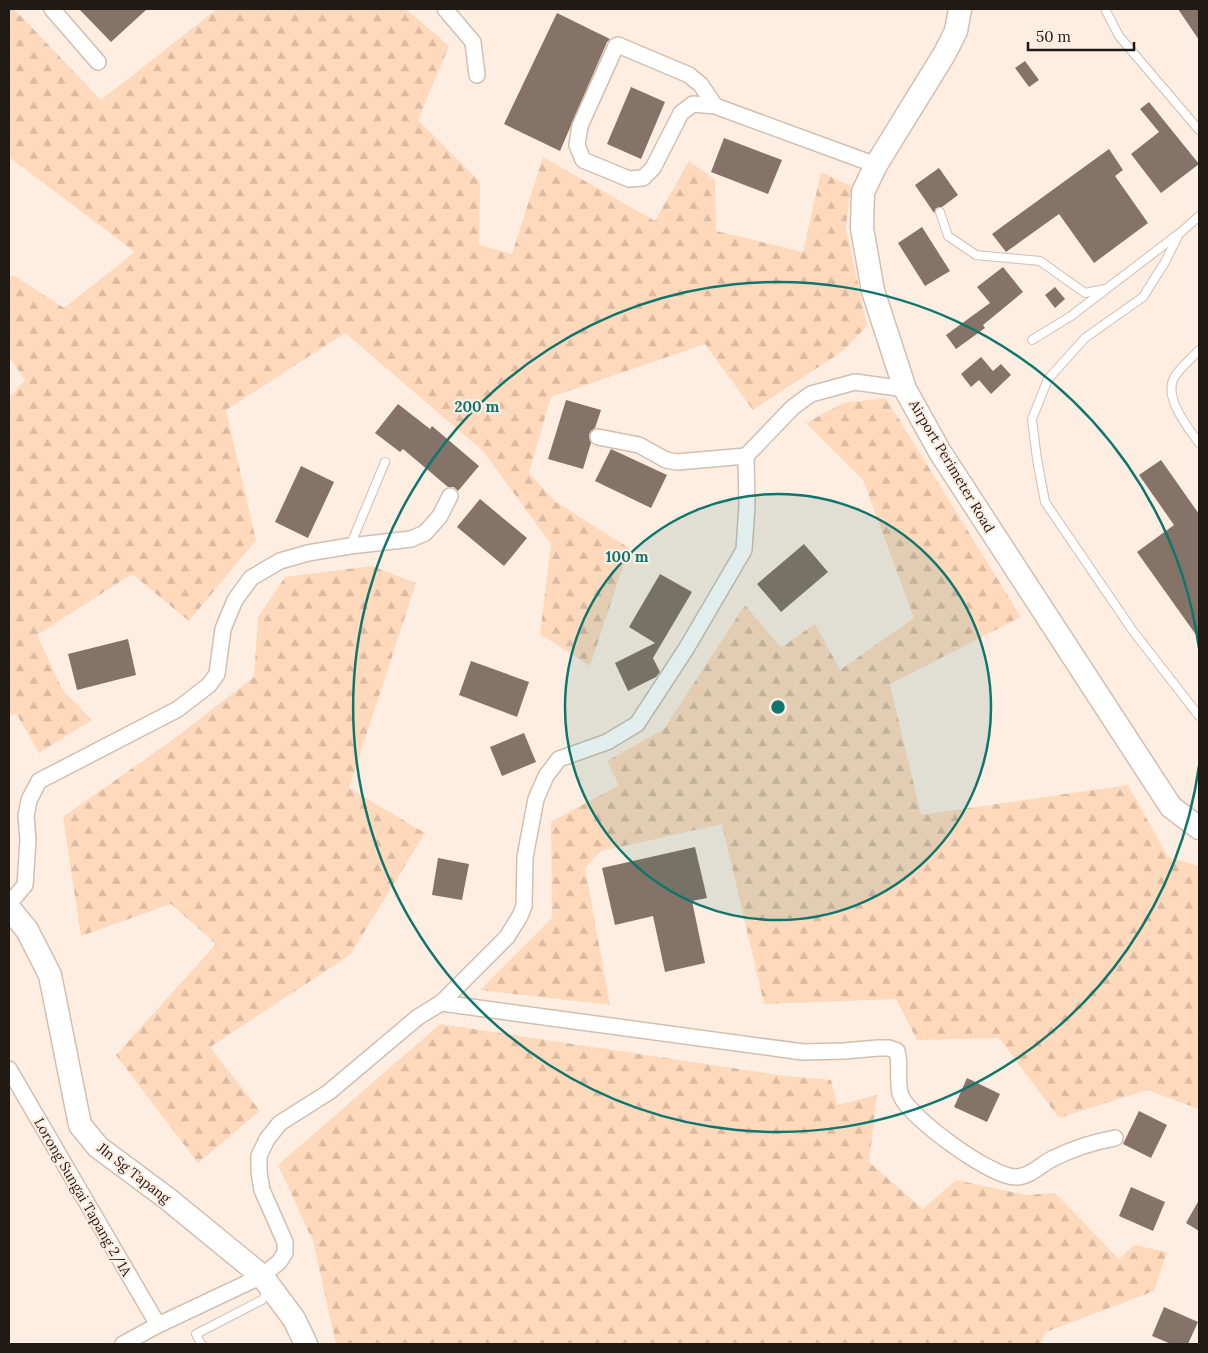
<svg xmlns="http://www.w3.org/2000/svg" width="1208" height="1353" viewBox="0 0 1208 1353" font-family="Lora,serif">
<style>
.forest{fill:url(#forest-firs)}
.building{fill:#847366}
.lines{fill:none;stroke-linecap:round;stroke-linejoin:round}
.lane-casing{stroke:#d1bfb0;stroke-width:10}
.street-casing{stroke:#d1bfb0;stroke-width:18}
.secondary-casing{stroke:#d1bfb0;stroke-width:25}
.lane{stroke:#fff;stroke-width:8}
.street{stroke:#fff;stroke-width:15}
.secondary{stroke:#fff;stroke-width:22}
.ring{fill:none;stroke:#0f766e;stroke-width:2.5}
.labels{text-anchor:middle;stroke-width:4.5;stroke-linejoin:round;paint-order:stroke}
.street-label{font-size:14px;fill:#201914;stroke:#feeee2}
.centre{fill:#0f766e;stroke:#feeee2;stroke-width:2.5}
.ring-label{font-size:15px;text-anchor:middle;font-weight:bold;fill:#0f766e;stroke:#feeee2;stroke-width:4.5;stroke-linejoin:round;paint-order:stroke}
</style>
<defs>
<pattern id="forest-firs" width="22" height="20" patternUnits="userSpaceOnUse" patternTransform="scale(1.25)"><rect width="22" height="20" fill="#ffd9bc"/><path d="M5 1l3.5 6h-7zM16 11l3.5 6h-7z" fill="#dabaa1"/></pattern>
</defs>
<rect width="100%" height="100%" fill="#feeee2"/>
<g class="forest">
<polygon points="9,9 14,9 101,100 217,9 406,9 449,46 418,120 480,182 479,245 512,254 543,157 655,221 689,161 715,180 716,231 803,252 821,172 851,186 846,228 867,326 843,351 753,410 705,344 551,397 529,473 556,502 629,548 590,666 540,634 551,544 483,451 345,333 226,410 256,540 189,621 132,574 37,635 62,689 92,720 39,753 16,713 9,716 9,398 25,380 9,357 9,278 13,275 64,308 135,252 9,157"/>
<polygon points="886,398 1021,617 890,684 921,815 1128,785 1168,857 1199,866 1199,1109 1147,1090 1059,1118 999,1038 917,1040 896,999 764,1004 722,824 601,851 585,868 610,1005 480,990 552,918 551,822 619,785 607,761 664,729 745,605 781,648 815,624 840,670 914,618 863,480 806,423 843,403"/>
<polygon points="372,566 416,583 349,788 425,833 350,955 210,1047 260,1111 198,1163 116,1055 216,944 171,904 81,936 63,817 171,741 254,677 258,617 285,577"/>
<polygon points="440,1024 785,1076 831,1080 837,1105 877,1095 869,1162 923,1209 956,1180 1026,1195 1055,1193 1119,1259 1134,1245 1167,1252 1154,1291 1046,1332 1040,1344 336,1344 313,1241 278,1165"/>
</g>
<g class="building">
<polygon points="79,9 147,9 111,42"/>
<polygon points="1178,9 1199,9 1199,40"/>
<polygon points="557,13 610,39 607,42 560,151 504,124"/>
<polygon points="1025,61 1039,80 1029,87 1015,68"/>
<polygon points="631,87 665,102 641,159 607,144"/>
<polygon points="1149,102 1199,164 1161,193 1131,154 1159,132 1140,109"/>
<polygon points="724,138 782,160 768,194 711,172"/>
<polygon points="1109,149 1123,170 1115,176 1148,223 1094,263 1059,214 1006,252 992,234"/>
<polygon points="939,168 958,195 942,207 936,208 934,213 915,185"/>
<polygon points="922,227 950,271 925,286 898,243"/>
<polygon points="1003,267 1023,292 983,325 985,328 956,349 946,335 990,303 977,287"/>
<polygon points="1055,287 1065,299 1055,308 1045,295"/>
<polygon points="981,357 993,371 1001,364 1011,375 991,394 979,380 971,387 961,374"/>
<polygon points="566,400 601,410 595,428 591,431 589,435 591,443 583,469 548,459"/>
<polygon points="398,404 430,429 432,426 479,466 458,491 454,487 448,487 403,449 400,452 375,433"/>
<polygon points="611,449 667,475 651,508 595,481"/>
<polygon points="1161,460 1199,514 1199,639 1137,552 1174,525 1139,475"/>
<polygon points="301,466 334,482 308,538 275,522"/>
<polygon points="480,499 527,538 504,566 457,527"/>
<polygon points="804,544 828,572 781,612 757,584"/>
<polygon points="660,574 692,592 653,658 660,672 656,677 628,691 615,663 655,643 629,627"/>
<polygon points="128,639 136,675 77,690 68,654"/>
<polygon points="471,661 529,682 517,717 459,695"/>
<polygon points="524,733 536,762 502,776 490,747"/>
<polygon points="695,847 707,898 692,901 705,963 665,972 653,916 615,925 602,868"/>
<polygon points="438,858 469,864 462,900 432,895"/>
<polygon points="967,1078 1000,1094 987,1122 954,1107"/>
<polygon points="1139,1111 1167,1125 1151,1158 1123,1144"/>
<polygon points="1131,1187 1165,1202 1153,1231 1119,1216"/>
<polygon points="1199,1200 1199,1231 1186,1223"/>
<polygon points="1164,1307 1198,1322 1188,1344 1171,1344 1152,1336"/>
</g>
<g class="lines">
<defs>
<g id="lane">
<polyline points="1105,9 1119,36 1199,130"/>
<polyline points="940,212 948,236 976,255 1040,261 1085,293 1105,289"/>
<polyline points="1199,216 1179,234 1165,262 1143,297 1085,338 1048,379 1032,419 1037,459 1045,502 1133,631 1199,716"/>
<polyline points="1032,340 1071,316 1177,235"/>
<path d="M1199 350C1192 358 1181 367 1175 376 1162 397 1188 427 1199 443"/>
<polyline points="350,546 385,462"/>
<polyline points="201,1344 196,1334 262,1300 270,1289"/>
</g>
<g id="street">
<polyline points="52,9 98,62"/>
<polyline points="445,9 473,42 477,75"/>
<polyline points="715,106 701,85 689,75 618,45 616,46 580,126 577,145 583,160 629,179 643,178 653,168 681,113 693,104 715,106 876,165"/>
<polyline points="598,437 639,445 666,460 677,462 746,456"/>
<polyline points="9,904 25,885 28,840 26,816 29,800 39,781 178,709 209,685 217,674 223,629 235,600 251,578 280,561 308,553 350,546 411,539 425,533 440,516 450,496"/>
<path d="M441 1003 803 1052 844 1051 878 1048H889L897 1051C901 1065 896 1084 901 1096 910 1118 993 1179 1017 1177 1032 1176 1042 1163 1054 1158 1074 1148 1094 1142 1115 1138"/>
<polyline points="9,1069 158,1325"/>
<polyline points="123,1344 158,1325 262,1276 279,1262 285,1253 285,1242 262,1190 259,1172 259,1156 267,1139 280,1123 329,1092 418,1017 441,1003 507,937 520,916 524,906 525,857 536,799 546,776 559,759 607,742 637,724 686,649 744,550 747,506 746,456 793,407 811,394 855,382 905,389"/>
</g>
<g id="secondary">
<polyline points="960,9 956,31 945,53 876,165 863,192 862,228 873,291 905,389 940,452 1171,807 1199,828"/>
<polyline points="9,908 27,930 50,975 80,1125 98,1147 168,1199 262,1276 294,1319 306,1344"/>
</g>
</defs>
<use href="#lane" class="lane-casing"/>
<use href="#street" class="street-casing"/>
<use href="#secondary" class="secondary-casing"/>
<use href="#lane" class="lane"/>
<use href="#street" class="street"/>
<use href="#secondary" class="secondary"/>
</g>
<circle cx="778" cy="707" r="213" fill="#0f766e" fill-opacity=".12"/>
<g class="ring">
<circle cx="778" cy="707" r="213"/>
<path d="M1199 766A425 425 0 1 1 1199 648"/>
</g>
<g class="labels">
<g class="street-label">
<text transform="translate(952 466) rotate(59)" y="5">Airport Perimeter Road</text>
<text transform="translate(134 1173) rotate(38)" y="5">Jln Sg Tapang</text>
<text transform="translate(83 1197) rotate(60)" y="5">Lorong Sungai Tapang 2/1A</text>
</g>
</g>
<circle cx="778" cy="707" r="8" class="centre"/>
<g class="ring-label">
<text x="477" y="412">200 m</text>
<text x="627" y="562">100 m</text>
</g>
<rect width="1208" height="1353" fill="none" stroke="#201914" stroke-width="20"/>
<path d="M1028 42v8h106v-8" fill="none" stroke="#201914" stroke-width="2.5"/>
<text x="1036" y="42" font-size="15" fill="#201914" stroke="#feeee2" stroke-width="4" paint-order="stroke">50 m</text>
</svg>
